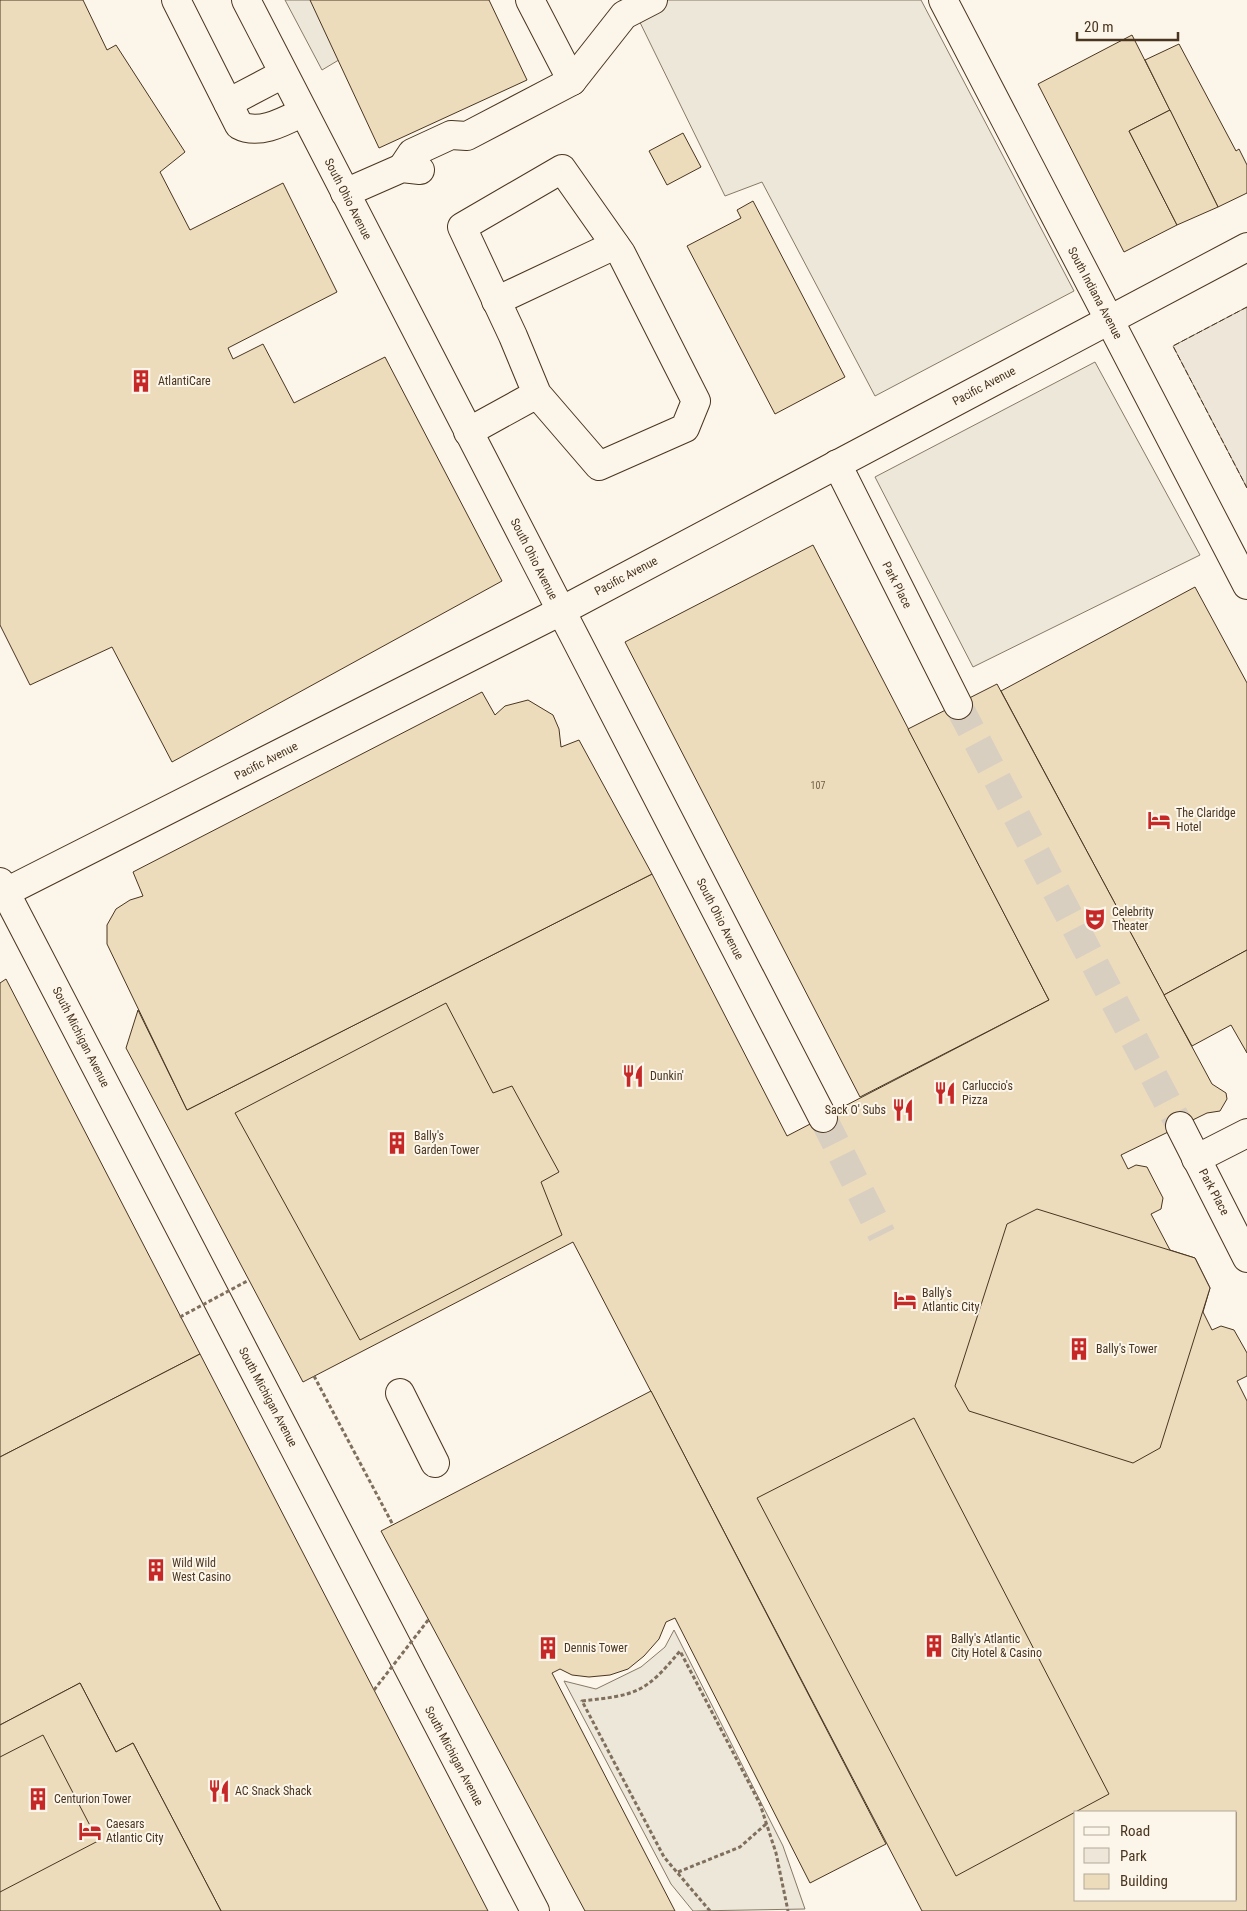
<svg xmlns="http://www.w3.org/2000/svg" width="1247" height="1911" viewBox="0 0 1247 1911" font-family="'Roboto Condensed',sans-serif">
<style>
.green{fill:#ede6d9;stroke:#887966}
.parking{fill:#ede7d9;stroke:#887966}
.building{fill:#ecdcbc;stroke:#4a3520;fill-rule:evenodd}
.lines{fill:none;stroke-linecap:round;stroke-linejoin:round}
.minor-tunnel{stroke:#d8cfc1;stroke-width:28;stroke-dasharray:28 14;stroke-linecap:butt}
.minor-casing{stroke:#4a3520;stroke-width:30}
.path{stroke:#7f6f5c;stroke-width:3;stroke-dasharray:4 2.5;stroke-linecap:butt}
.minor{stroke:#fbf6e9;stroke-width:28}
.path-bridge{stroke:#7f6f5c;stroke-width:3;stroke-dasharray:4 2.5;stroke-linecap:butt}
.fence{stroke:#4a3520;stroke-width:1;stroke-dasharray:6 2.5;stroke-linecap:butt}
.labels{text-anchor:middle;stroke-width:4;stroke-linejoin:round;paint-order:stroke}
.number-label{font-size:10px;fill:#725f47}
.street-label{font-size:12px;fill:#4a3520;stroke:#fbf6e9}
.poi-label{font-size:12px;fill:#4a3520;stroke:#fbf6e9;text-anchor:start}
</style>
<rect width="100%" height="100%" fill="#fbf6e9"/>
<polygon class="green" points="1247,307 1247,488 1173,346"/>
<g class="parking">
<polygon points="285,0 439,0 322,70"/>
<polygon points="629,0 921,0 1074,291 875,396 762,182 725,196"/>
<polygon points="1095,362 1200,555 973,667 875,477"/>
<polygon points="674,1630 783,1846 805,1909 693,1911 671,1884 564,1681 596,1689 641,1667 665,1647"/>
</g>
<g class="building">
<polygon points="0,0 83,0 107,50 116,45 185,152 160,172 190,230 283,183 337,292 228,348 233,359 263,344 294,403 385,357 502,581 172,762 112,647 30,685 0,625"/>
<polygon points="310,0 489,0 527,80 379,148"/>
<polygon points="1132,35 1170,110 1129,131 1177,225 1124,252 1038,84"/>
<polygon points="1179,44 1236,151 1239,149 1247,165 1247,193 1218,207 1145,60"/>
<polygon points="1170,110 1218,207 1177,225 1129,131"/>
<polygon points="683,133 701,167 667,185 649,151"/>
<polygon points="753,201 845,377 775,414 687,246 741,218 737,210"/>
<polygon points="813,545 1049,1000 860,1097 625,642"/>
<polygon points="1195,587 1247,683 1247,950 1164,995 1001,691"/>
<path d="M997 684 1212 1084 1226 1093 1227 1099 1220 1111 1207 1113 1121 1155 1128 1169 1136 1165 1147 1167 1163 1198 1161 1209 1151 1214 1170 1250 1195 1258 1210 1288 1203 1312 1212 1330 1221 1326 1234 1330 1247 1353V1376L1237 1381 1247 1401V1911H922L573 1242 303 1382 126 1048 138 1010 187 1110 652 874 787 1136 1049 1000 908 729ZM1076 1812H1236V1900H1076Z"/>
<polygon points="482,692 495,715 505,706 528,700 553,715 559,729 561,747 579,740 652,874 187,1110 107,944 107,925 116,909 130,900 143,896 133,872"/>
<polygon points="1247,950 1247,1053 1231,1025 1192,1046 1164,995"/>
<polygon points="6,979 200,1354 0,1457 0,983"/>
<polygon points="446,1003 493,1093 512,1086 559,1172 541,1182 562,1235 360,1340 235,1113"/>
<polygon points="1037,1209 1195,1258 1210,1288 1160,1448 1133,1463 969,1411 955,1386 1007,1224"/>
<polygon points="200,1354 374,1690 488,1911 221,1911 133,1743 116,1752 80,1683 0,1725 0,1457"/>
<polygon points="651,1391 886,1844 810,1883 675,1618 666,1622 659,1639 644,1656 628,1669 610,1675 589,1677 572,1675 560,1669 552,1673 675,1911 585,1911 381,1531"/>
<polygon points="914,1418 1109,1794 956,1876 757,1498"/>
<polygon points="80,1683 116,1752 133,1743 221,1911 0,1911 0,1725"/>
<polygon points="43,1735 98,1841 0,1892 0,1757"/>
</g>
<g class="lines">
<g class="minor-tunnel">
<polyline points="958,705 1180,1126"/>
<polyline points="823,1118 882,1235"/>
</g>
<defs>
<g id="minor">
<path d="M176 0 239 125C259 136 285 121 303 112"/>
<polyline points="246,0 823,1118"/>
<polyline points="530,0 572,81"/>
<polyline points="943,0 1247,585"/>
<polyline points="228,103 283,74"/>
<polyline points="402,168 412,153 451,135 467,136 572,81 624,15 653,0"/>
<polyline points="345,193 402,168 420,170"/>
<polyline points="496,301 615,245"/>
<polyline points="468,432 537,394 513,336 462,227 562,169 621,253 696,401 685,428 599,466 537,394"/>
<polyline points="837,464 958,705"/>
<polyline points="0,882 535,1911"/>
<polyline points="0,895 561,611 1247,247"/>
<polyline points="1180,1126 1247,1258"/>
<polyline points="1196,1159 1247,1133"/>
<polyline points="400,1393 435,1463"/>
</g>
</defs>
<use href="#minor" class="minor-casing"/>
<g class="path">
<polyline points="314,1376 393,1525"/>
<polyline points="678,1872 740,1847 766,1824"/>
<path d="M710 1911 664 1857 582 1701C637 1695 645 1693 680 1651L760 1804 776 1853 788 1911"/>
</g>
<use href="#minor" class="minor"/>
<g class="path-bridge">
<polyline points="180,1317 249,1280"/>
<polyline points="374,1690 429,1619"/>
</g>
<polyline class="fence" points="1247,307 1173,346 1247,488"/>
</g>
<defs>
<symbol id="building-bare" viewBox="-9 -9 18 18"><path d="M-4-6H4V6H1V3H-1V6H-4ZM-2.5-4.3h1.7v1.8h-1.7ZM.8-4.3h1.7v1.8H.8ZM-2.5-1h1.7V.8h-1.7ZM.8-1h1.7V.8H.8Z" fill="#c62828" stroke="#fbf6e9" stroke-width="2.5" paint-order="stroke"/></symbol>
<symbol id="hotel-bare" viewBox="-9 -9 18 18"><path d="M-6-4.5h1.5V1H6V5H4.5V3h-9V5H-6ZM-4 0a1.8 1.8 0 1 1 3.6 0ZM.5 0V-2.5h3Q6-2.5 6 0Z" fill="#c62828" stroke="#fbf6e9" stroke-width="2.5" paint-order="stroke"/></symbol>
<symbol id="theatre-bare" viewBox="-9 -9 18 18"><path d="M-5-5.5Q0-4 5-5.5V0Q5 5 0 6Q-5 5-5 0ZM-3.3-2.5H-1v1.5H-3.3ZM1-2.5H3.3v1.5H1ZM-2.8 1Q0 5.5 2.8 1Z" fill="#c62828" stroke="#fbf6e9" stroke-width="2.5" paint-order="stroke"/></symbol>
<symbol id="restaurant-bare" viewBox="-9 -9 18 18"><path d="M-5-6h1v4h1v-4h1v4h1v-4h1v5L-1.5 .5V6h-2V.5L-5-1ZM5-6V6H3V1.5H1.5Q1.5-4 5-6Z" fill="#c62828" stroke="#fbf6e9" stroke-width="2.5" paint-order="stroke"/></symbol>
</defs>
<g fill-rule="evenodd">
<use href="#building-bare" x="125" y="365" width="32" height="32"/>
<use href="#hotel-bare" x="1143" y="804" width="32" height="32"/>
<use href="#theatre-bare" x="1079" y="903" width="32" height="32"/>
<use href="#restaurant-bare" x="617" y="1060" width="32" height="32"/>
<use href="#restaurant-bare" x="929" y="1077" width="32" height="32"/>
<use href="#restaurant-bare" x="887" y="1094" width="32" height="32"/>
<use href="#building-bare" x="381" y="1127" width="32" height="32"/>
<use href="#hotel-bare" x="889" y="1284" width="32" height="32"/>
<use href="#building-bare" x="1063" y="1333" width="32" height="32"/>
<use href="#building-bare" x="140" y="1554" width="32" height="32"/>
<use href="#building-bare" x="918" y="1630" width="32" height="32"/>
<use href="#building-bare" x="532" y="1632" width="32" height="32"/>
<use href="#restaurant-bare" x="203" y="1775" width="32" height="32"/>
<use href="#building-bare" x="22" y="1783" width="32" height="32"/>
<use href="#hotel-bare" x="74" y="1815" width="32" height="32"/>
</g>
<g class="labels">
<g class="number-label">
<text x="818" y="789">107</text>
</g>
<g class="street-label">
<text transform="translate(348 199) rotate(63)" y="4">South Ohio Avenue</text>
<text transform="translate(1095 293) rotate(62)" y="4">South Indiana Avenue</text>
<text transform="translate(984 386) rotate(-28)" y="4">Pacific Avenue</text>
<text transform="translate(534 559) rotate(63)" y="4">South Ohio Avenue</text>
<text transform="translate(626 576) rotate(-28)" y="4">Pacific Avenue</text>
<text transform="translate(897 585) rotate(63)" y="4">Park Place</text>
<text transform="translate(266 761) rotate(-27)" y="4">Pacific Avenue</text>
<text transform="translate(720 919) rotate(63)" y="4">South Ohio Avenue</text>
<text transform="translate(81 1037) rotate(63)" y="4">South Michigan Avenue</text>
<text transform="translate(1214 1192) rotate(62)" y="4">Park Place</text>
<text transform="translate(268 1397) rotate(62)" y="4">South Michigan Avenue</text>
<text transform="translate(454 1756) rotate(62)" y="4">South Michigan Avenue</text>
</g>
<g class="poi-label">
<text x="158" y="385">AtlantiCare</text>
<text x="1176" y="817">The Claridge<tspan x="1176" dy="14">Hotel</tspan></text>
<text x="1112" y="916">Celebrity<tspan x="1112" dy="14">Theater</tspan></text>
<text x="650" y="1080">Dunkin'</text>
<text x="962" y="1090">Carluccio's<tspan x="962" dy="14">Pizza</tspan></text>
<text x="886" y="1114" text-anchor="end">Sack O' Subs</text>
<text x="414" y="1140">Bally's<tspan x="414" dy="14">Garden Tower</tspan></text>
<text x="922" y="1297">Bally's<tspan x="922" dy="14">Atlantic City</tspan></text>
<text x="1096" y="1353">Bally's Tower</text>
<text x="172" y="1567">Wild Wild<tspan x="172" dy="14">West Casino</tspan></text>
<text x="951" y="1643">Bally's Atlantic<tspan x="951" dy="14">City Hotel &amp; Casino</tspan></text>
<text x="564" y="1652">Dennis Tower</text>
<text x="235" y="1795">AC Snack Shack</text>
<text x="54" y="1803">Centurion Tower</text>
<text x="106" y="1828">Caesars<tspan x="106" dy="14">Atlantic City</tspan></text>
</g>
</g>
<rect x="1074" y="1811" width="162" height="90" fill="#fbf6e9" stroke="#b4a999"/>
<rect x="1084" y="1827" width="25" height="8" fill="#fbf6e9" stroke="#b4a999"/>
<text x="1120" y="1836" font-size="15" fill="#4a3520">Road</text>
<rect x="1084" y="1848" width="25" height="15" fill="#ede6d9" stroke="#b4a999"/>
<text x="1120" y="1861" font-size="15" fill="#4a3520">Park</text>
<rect x="1084" y="1874" width="25" height="15" fill="#ecdcbc" stroke="#b4a999"/>
<text x="1120" y="1886" font-size="15" fill="#4a3520">Building</text>
<path d="M1077 32v8h101v-8" fill="none" stroke="#4a3520" stroke-width="2.5"/>
<text x="1084" y="32" font-size="15" fill="#4a3520" stroke="#fbf6e9" stroke-width="4" paint-order="stroke">20 m</text>
</svg>
